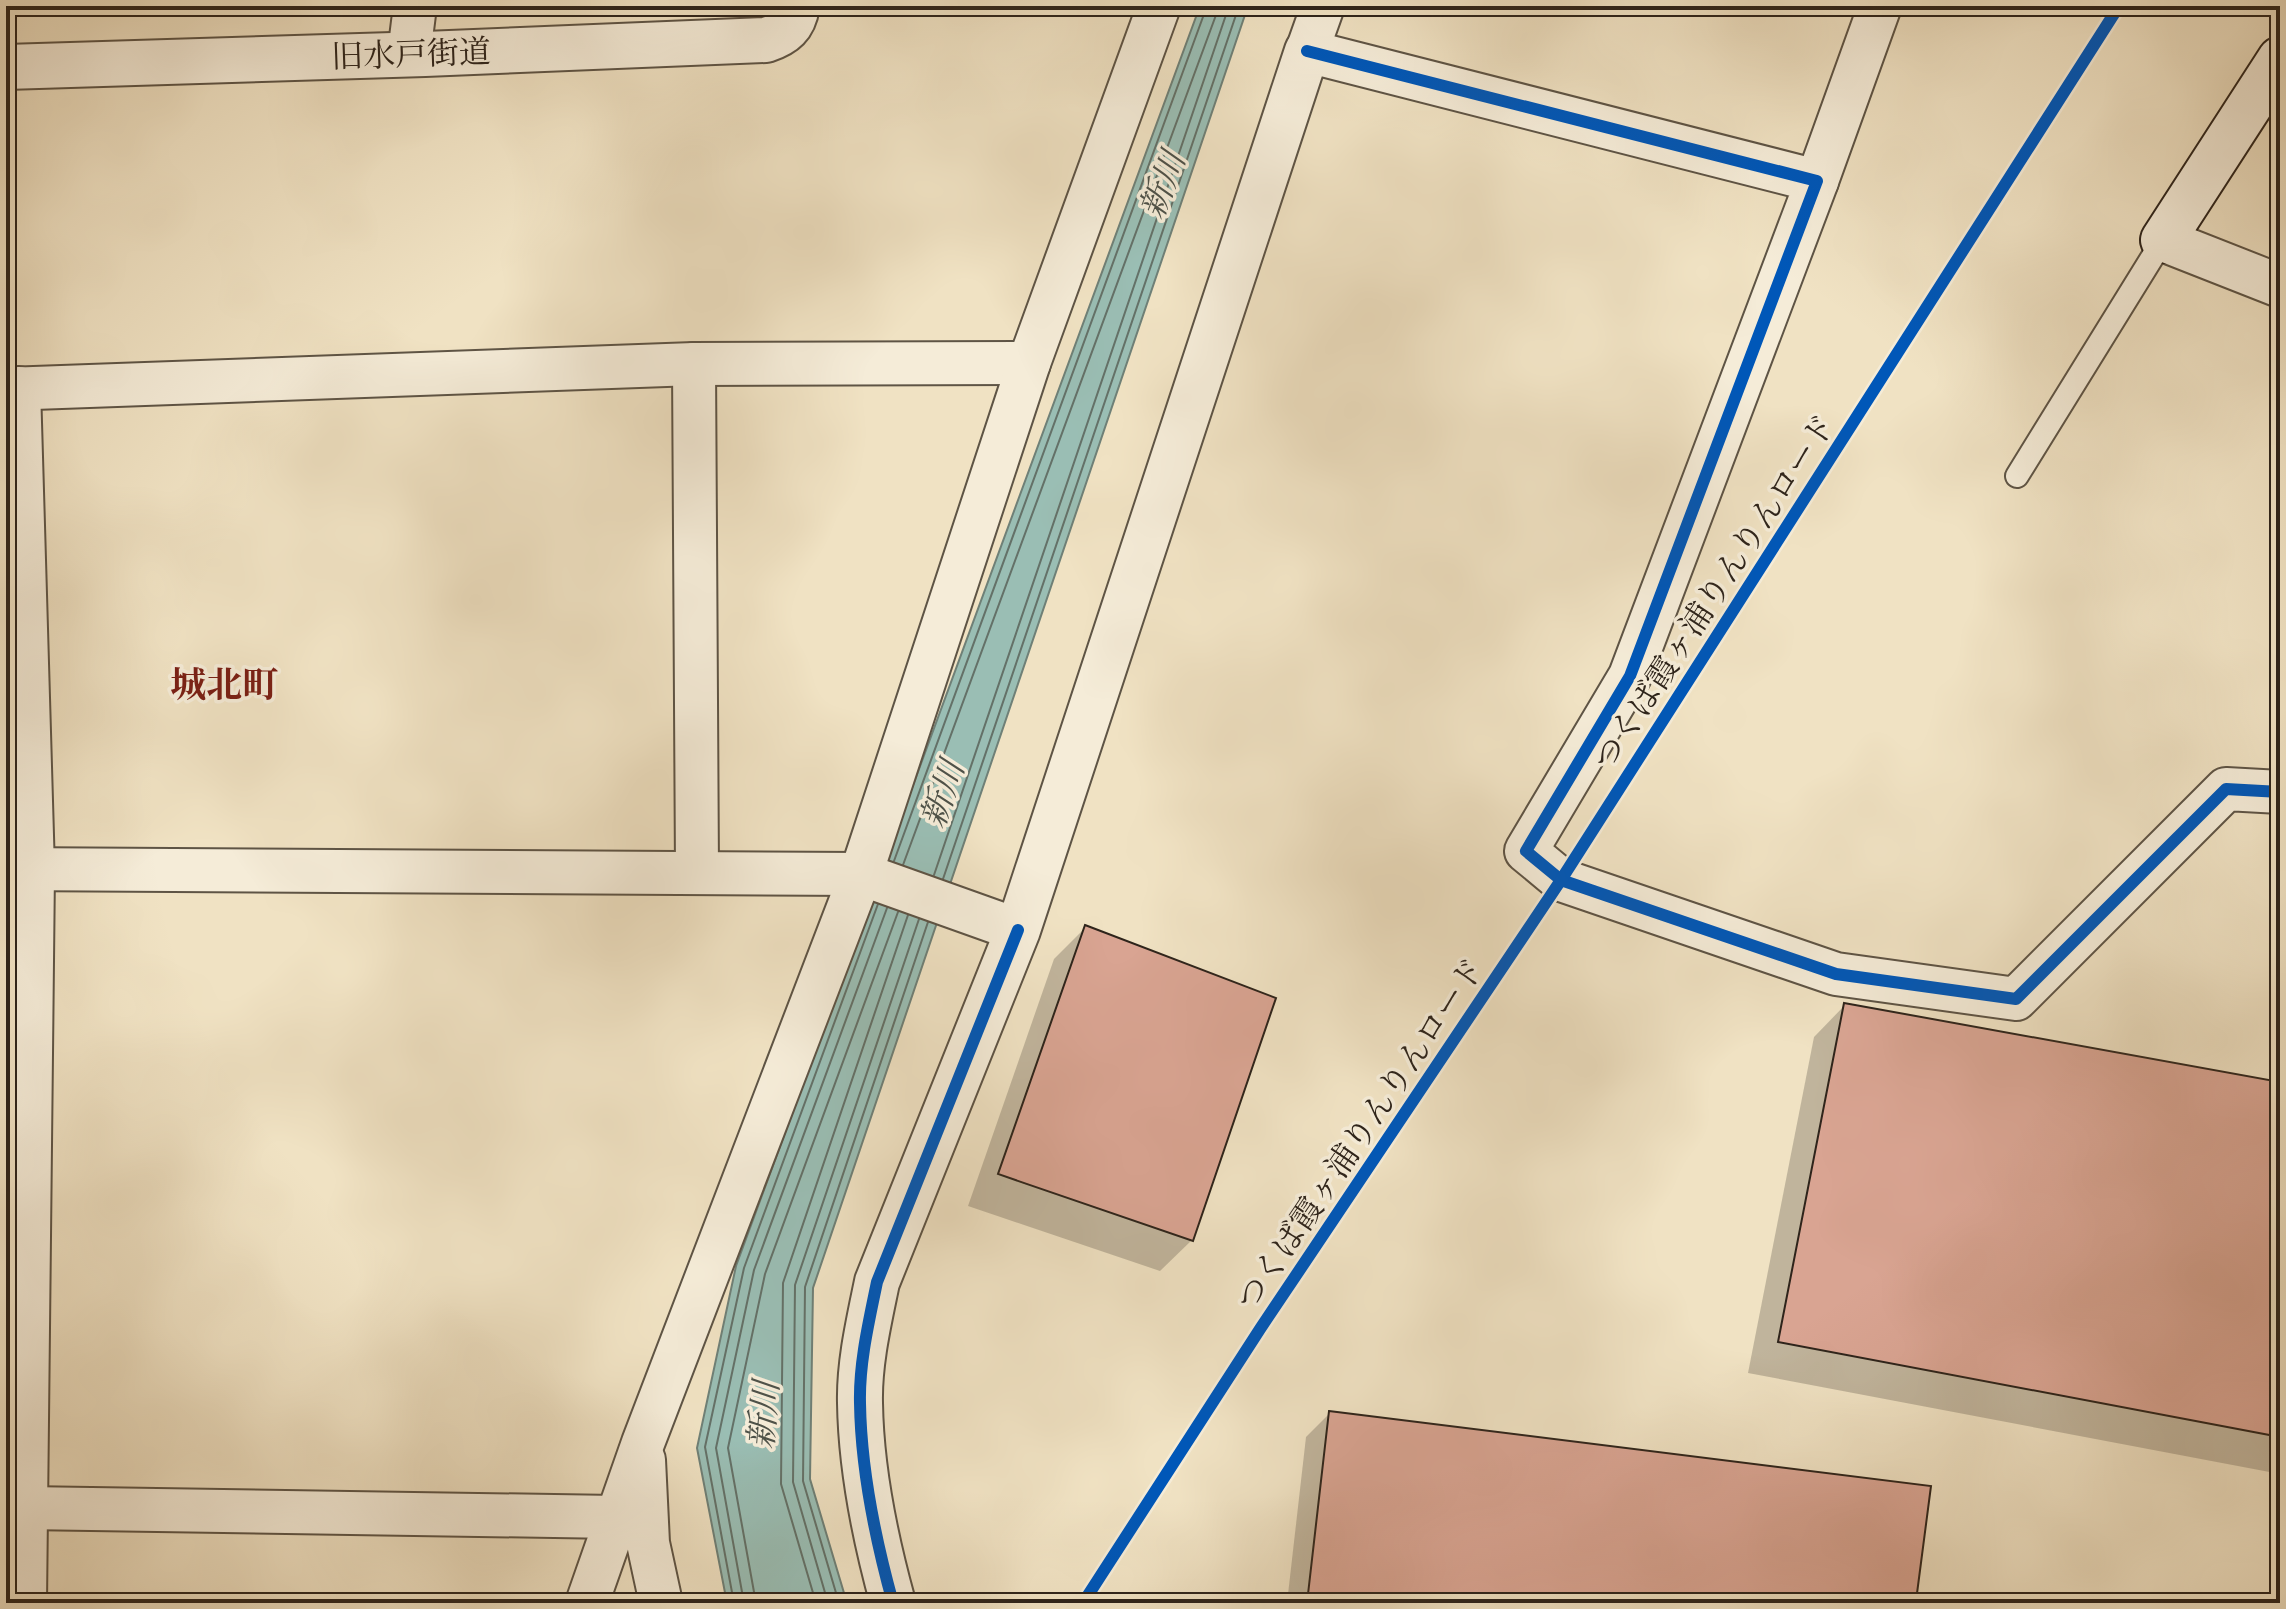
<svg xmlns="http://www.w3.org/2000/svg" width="2286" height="1609" viewBox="0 0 2286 1609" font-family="'Old Standard TT','Noto Serif JP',serif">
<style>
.water{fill:#9abeb4;stroke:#6f8077;stroke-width:2}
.shadow{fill:#0003}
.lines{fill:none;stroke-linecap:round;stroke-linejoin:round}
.shore{stroke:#647168;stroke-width:2}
.building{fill:#d9a492;stroke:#2e241b;stroke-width:2}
.service-casing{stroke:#5e5445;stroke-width:26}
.minor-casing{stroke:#5e5445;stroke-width:46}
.tertiary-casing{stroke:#5e5445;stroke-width:48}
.secondary-casing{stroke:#2e241b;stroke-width:48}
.service{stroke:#f5ecd8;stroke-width:22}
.minor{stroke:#f5ecd8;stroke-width:42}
.tertiary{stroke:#f5ecd8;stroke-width:44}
.secondary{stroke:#f5ecd8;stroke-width:44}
.cycleway-casing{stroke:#f5ecd8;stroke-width:17}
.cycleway{stroke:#0057b8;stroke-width:12}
.labels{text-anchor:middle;stroke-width:7;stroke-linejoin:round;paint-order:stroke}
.street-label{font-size:32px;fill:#2e241b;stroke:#f5ecd8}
.water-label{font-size:34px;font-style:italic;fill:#4e5249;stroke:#f5ecd8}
.quarter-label{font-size:36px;font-weight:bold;fill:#7a1f14;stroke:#f5ecd8}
</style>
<rect width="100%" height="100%" fill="#f0e2c3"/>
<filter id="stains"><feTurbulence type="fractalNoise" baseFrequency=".0025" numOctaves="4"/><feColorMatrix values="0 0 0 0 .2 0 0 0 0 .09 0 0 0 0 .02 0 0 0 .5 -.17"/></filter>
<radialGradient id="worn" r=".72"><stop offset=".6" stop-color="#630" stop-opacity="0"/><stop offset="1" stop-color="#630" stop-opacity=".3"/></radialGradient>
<polygon class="water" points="1200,6 1248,6 813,1288 810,1479 847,1603 727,1603 697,1448 736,1266"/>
<g class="shadow">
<polygon points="1086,927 1192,1240 1160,1271 968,1206 1054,959"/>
<polygon points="1845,1005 2280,1084 2280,1474 1748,1373 1814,1037"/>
<polygon points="1330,1413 1914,1603 1287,1603 1306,1437"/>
</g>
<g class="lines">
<g class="shore">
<polyline points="894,861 1207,6"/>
<polyline points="903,865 1216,15 1217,6"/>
<polyline points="934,875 1229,6"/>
<polyline points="943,879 1239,6"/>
<polyline points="734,1603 705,1447 744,1268 878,904"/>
<polyline points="744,1603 716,1448 754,1270 887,908"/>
<polyline points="756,1603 728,1448 765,1274 898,912"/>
<polyline points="816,1603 781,1484 783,1283 908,915"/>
<polyline points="828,1603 793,1482 795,1285 919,919"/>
<polyline points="839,1603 803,1481 805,1287 928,922"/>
</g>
</g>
<g class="building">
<polygon points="1085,925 1276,998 1193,1241 998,1174"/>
<polygon points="1844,1003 2280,1082 2280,1437 1778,1342"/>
<polygon points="1329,1411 1931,1486 1916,1601 1932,1603 1307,1603"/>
</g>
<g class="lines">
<defs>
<polyline id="service" points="2017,476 2163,240"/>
<g id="minor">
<polyline points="1323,6 1307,51 1817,181 1630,676 1526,851 1561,880 1836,974 2016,999 2226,789 2280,792"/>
<polyline points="409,54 415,6"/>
<polyline points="1817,181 1880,6"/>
<polyline points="2163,240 2280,286"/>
<polyline points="694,364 697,871"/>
<polyline points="19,388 33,870 25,1603"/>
<polyline points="6,389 694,364 1029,363"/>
<polyline points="6,869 861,874 1018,930"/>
<polyline points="644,1460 648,1543 661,1603"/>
<polyline points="25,1508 616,1517"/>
<polyline points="587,1603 643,1443 861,874 1029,363 1159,6"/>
</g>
<g id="tertiary">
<path d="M6 67 425 54 766 40C784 34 794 26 797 6"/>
<path d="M893 1603C875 1538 861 1471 860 1403 859 1363 869 1321 877 1282L1018 930 1307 51"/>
</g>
<polyline id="secondary" points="2163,240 2280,59"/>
</defs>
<use href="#service" class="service-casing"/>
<use href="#minor" class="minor-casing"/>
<use href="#tertiary" class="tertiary-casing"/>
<use href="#secondary" class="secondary-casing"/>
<use href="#service" class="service"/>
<use href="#minor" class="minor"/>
<use href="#tertiary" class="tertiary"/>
<use href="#secondary" class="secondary"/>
<defs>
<g id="cycleway">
<polyline points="1307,51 1817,181 1630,676 1526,851 1561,880 1836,974 2016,999 2226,789 2280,792"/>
<path d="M893 1603C875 1538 861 1471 860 1403 859 1363 869 1321 877 1282L1018 930"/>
<polyline points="1083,1603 1260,1329 1561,880 2119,6"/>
</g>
</defs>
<use href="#cycleway" class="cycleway-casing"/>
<use href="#cycleway" class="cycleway"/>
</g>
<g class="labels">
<g class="street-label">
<text transform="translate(411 54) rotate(-2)" y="11">旧水戸街道</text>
<text transform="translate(1714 592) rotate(-57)" y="11">つくば霞ヶ浦りんりんロード</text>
<text transform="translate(1360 1134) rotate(-56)" y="11">つくば霞ヶ浦りんりんロード</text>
</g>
<g class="water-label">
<text transform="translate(1162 185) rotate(-69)" y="12">新川</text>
<text transform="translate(942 794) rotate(-71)" y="12">新川</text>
<text transform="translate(763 1415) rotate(-85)" y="12">新川</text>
</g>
<g class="quarter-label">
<text x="224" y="697">城北町</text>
</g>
</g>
<rect width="2286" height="1609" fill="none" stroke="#f0e2c3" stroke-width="32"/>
<rect x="8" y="8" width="2270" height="1593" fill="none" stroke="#2e241b" stroke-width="4"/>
<rect x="16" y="16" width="2254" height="1577" fill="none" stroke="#2e241b" stroke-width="2"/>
<rect width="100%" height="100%" filter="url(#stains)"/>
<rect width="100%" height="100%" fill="url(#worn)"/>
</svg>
